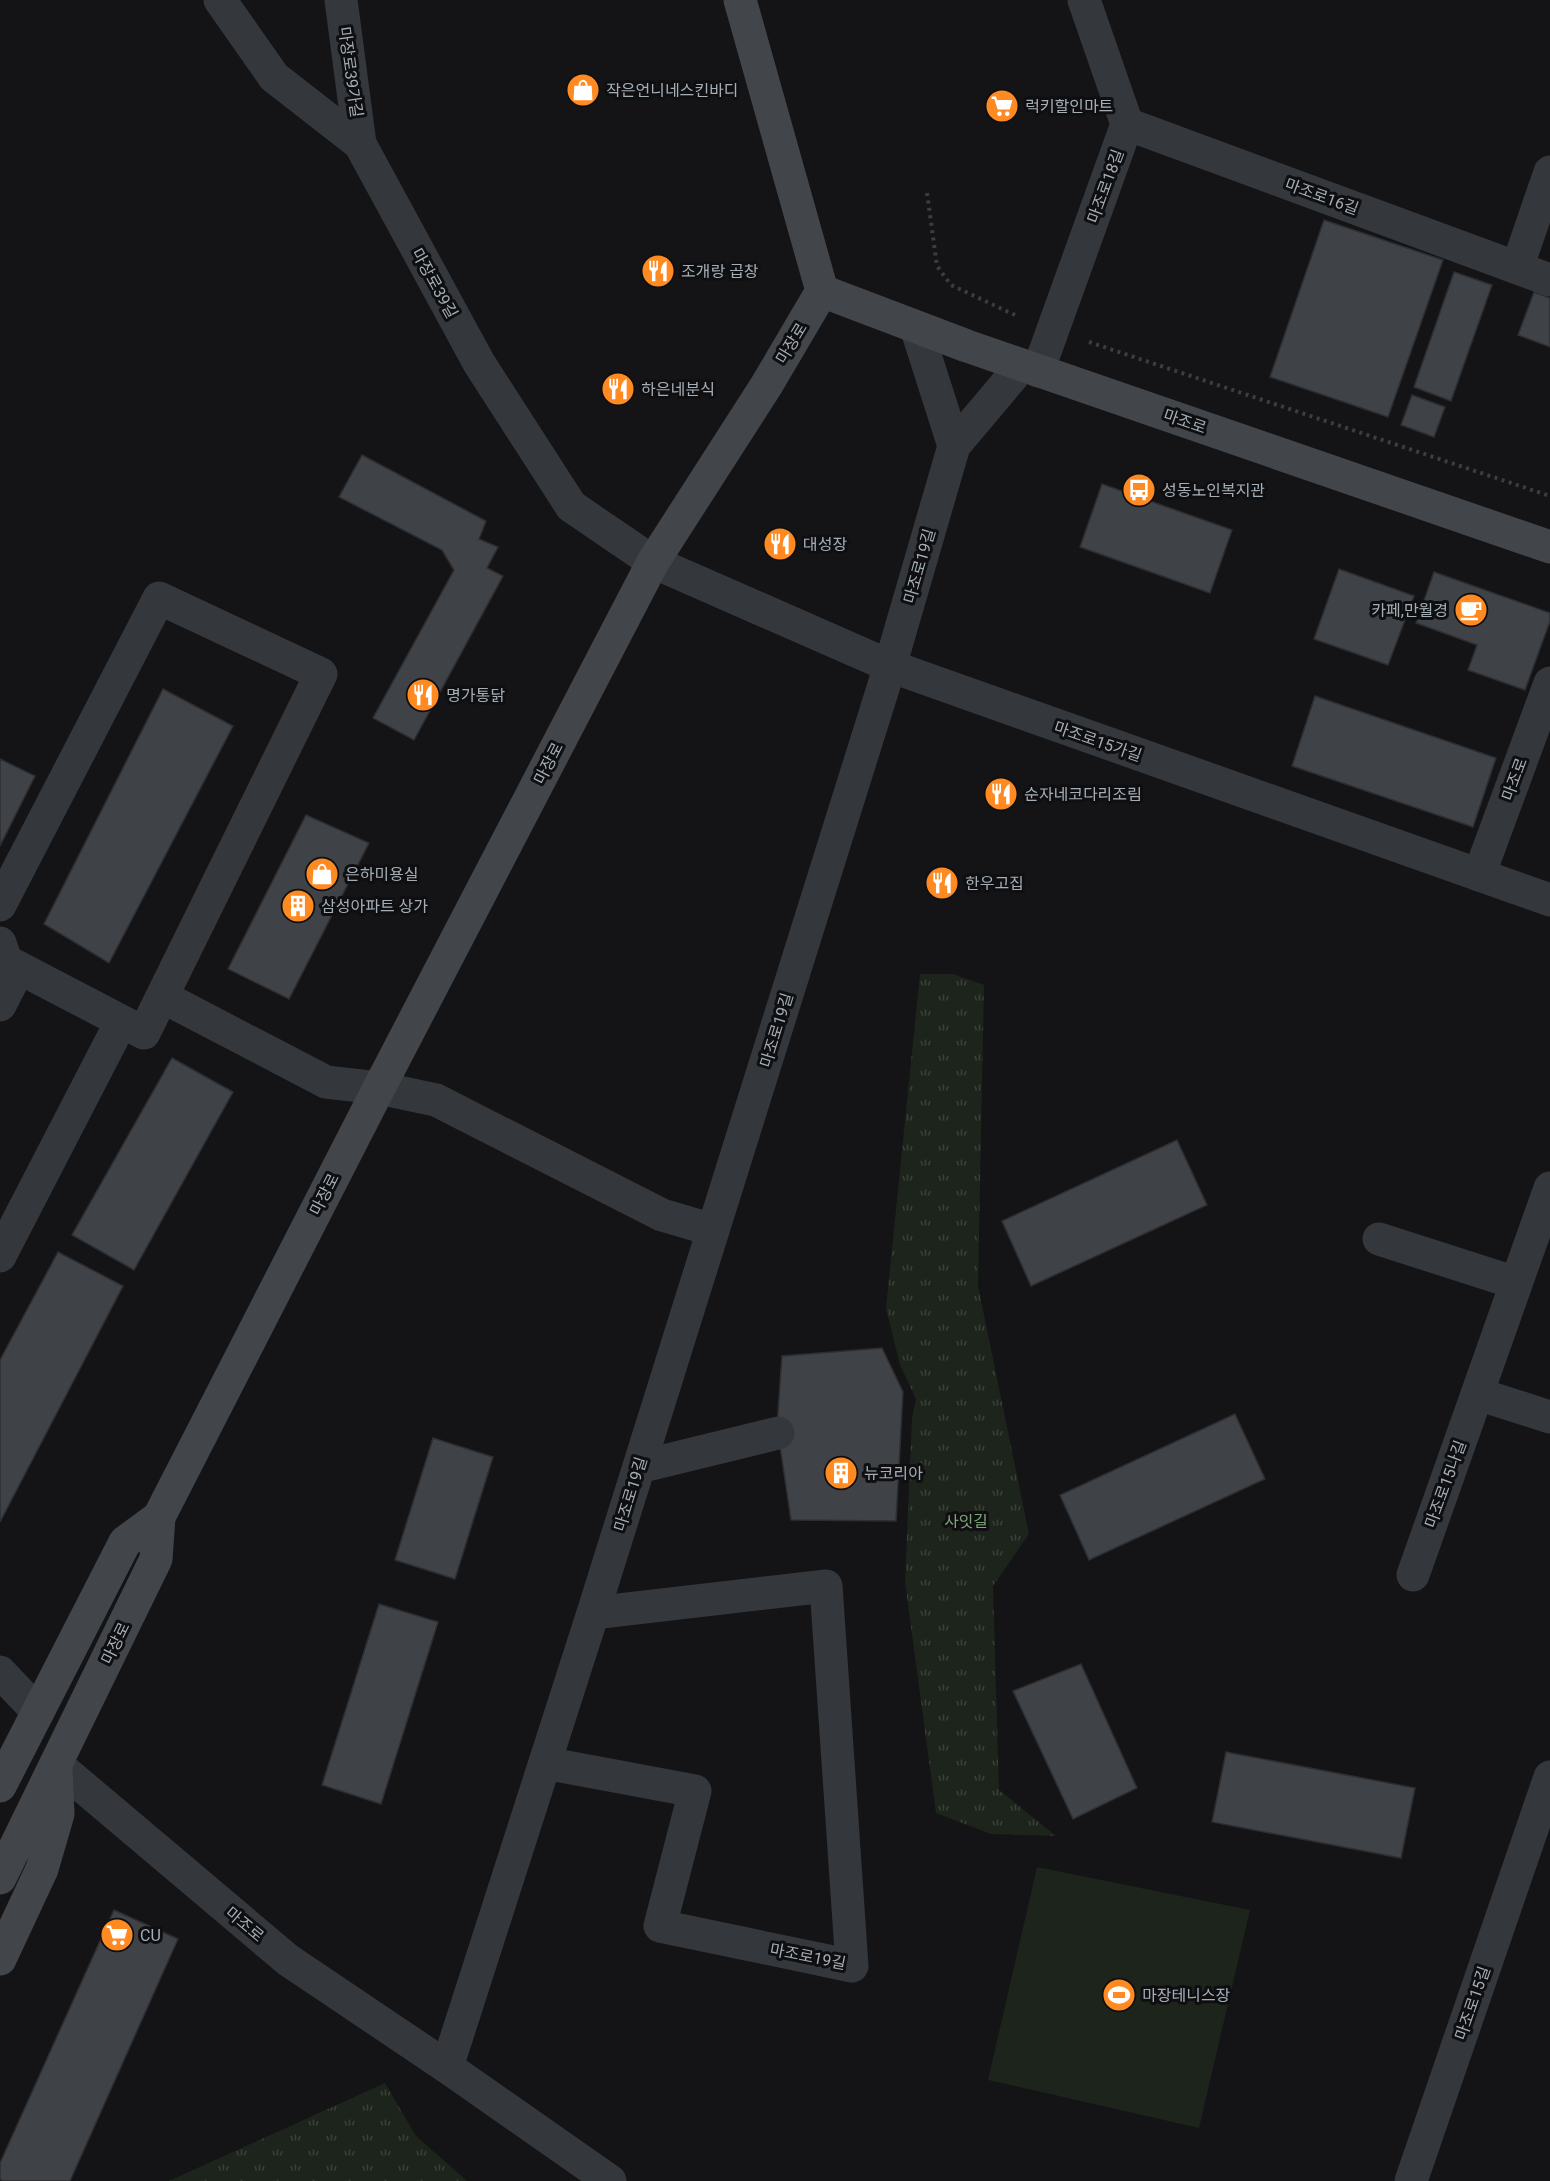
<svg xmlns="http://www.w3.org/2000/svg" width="1550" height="2181" viewBox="0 0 1550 2181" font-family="Roboto,'Noto Sans KR',sans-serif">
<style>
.grass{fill:url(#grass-tufts)}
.pitch{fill:#1c241b}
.building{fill:#3f4246;stroke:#2d2e32;stroke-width:1.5}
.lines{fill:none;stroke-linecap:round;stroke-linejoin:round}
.path{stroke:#3a3e42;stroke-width:4;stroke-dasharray:3 4.5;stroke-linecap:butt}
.minor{stroke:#34373b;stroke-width:33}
.secondary{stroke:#42464b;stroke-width:33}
.labels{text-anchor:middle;stroke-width:6;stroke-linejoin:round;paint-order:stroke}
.street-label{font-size:16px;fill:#a4aeb7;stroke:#0f0f11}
.poi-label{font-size:16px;fill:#a4aeb7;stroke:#0f0f11;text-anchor:start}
.park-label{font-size:16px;fill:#7fa479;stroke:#0f0f11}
</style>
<defs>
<pattern id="grass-tufts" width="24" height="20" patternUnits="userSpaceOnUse" patternTransform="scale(1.5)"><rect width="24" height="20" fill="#1c241b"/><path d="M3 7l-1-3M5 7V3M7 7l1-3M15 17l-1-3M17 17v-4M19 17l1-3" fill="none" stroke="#3a413a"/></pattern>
</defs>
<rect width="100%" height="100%" fill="#141416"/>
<g class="grass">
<polygon points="920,974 953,974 984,985 978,1286 1029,1534 993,1586 999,1790 1056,1836 991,1834 936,1813 905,1582 912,1418 916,1399 900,1365 886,1308"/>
<polygon points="385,2083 416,2136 467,2181 169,2181"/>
</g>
<polygon class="pitch" points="1037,1867 1250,1910 1199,2128 988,2080"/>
<g class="building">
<polygon points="1324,220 1443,260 1388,417 1270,377"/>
<polygon points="1454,272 1492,285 1451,401 1414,387"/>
<polygon points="1534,292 1550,298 1550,347 1518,335"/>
<polygon points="1412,395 1445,407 1434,437 1401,425"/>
<polygon points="362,455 486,521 479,539 498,547 487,568 503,576 414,740 373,718 454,570 442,550 339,497"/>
<polygon points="1102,484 1232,530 1210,593 1080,547"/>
<polygon points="1339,569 1414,596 1388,665 1314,639"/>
<polygon points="1434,572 1550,613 1550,621 1525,690 1468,670 1477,645 1416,623"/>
<polygon points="163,689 233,726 109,963 44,924"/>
<polygon points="1315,696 1496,758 1473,827 1292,766"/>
<polygon points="0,759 35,776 0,846"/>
<polygon points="306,815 369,843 289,999 228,969"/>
<polygon points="172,1058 233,1092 134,1270 72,1235"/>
<polygon points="1177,1140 1207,1205 1031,1286 1002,1221"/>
<polygon points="58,1252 123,1286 0,1522 0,1360"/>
<polygon points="882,1348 903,1392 896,1521 791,1520 777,1426 782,1356"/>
<polygon points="1235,1414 1265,1479 1089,1560 1060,1495"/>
<polygon points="433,1438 493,1457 455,1579 395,1560"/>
<polygon points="379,1604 438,1622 381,1804 322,1785"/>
<polygon points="1081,1664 1137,1788 1073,1819 1013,1691"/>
<polygon points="1226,1752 1415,1788 1401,1858 1212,1822"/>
<polygon points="114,1910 178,1939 70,2181 3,2181 0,2179 0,2163"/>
</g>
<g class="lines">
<g class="path">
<polyline points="927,193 937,266 951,285 1017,316"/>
<polyline points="1089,342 1550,496"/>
</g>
<g class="minor">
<polyline points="220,0 274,77 360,144 479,363 571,506 653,562 890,666 1550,900"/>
<polyline points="341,0 360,144"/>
<polyline points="1127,124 1550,280"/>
<polyline points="1517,268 1550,172"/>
<polyline points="916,327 954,446"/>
<polyline points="1038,371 1127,124 1084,0"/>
<polyline points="1479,875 1550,683"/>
<polyline points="0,905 159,598 321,674 144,1033 6,961 0,943"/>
<polyline points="163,997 326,1082 379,1088 436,1100 662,1215 713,1230"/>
<polyline points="0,1005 19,968"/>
<polyline points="1379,1239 1516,1283"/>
<polyline points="0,1256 121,1022"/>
<polyline points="1478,1394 1550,1417"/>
<polyline points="639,1467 778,1433"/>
<polyline points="1413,1575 1550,1188"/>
<polyline points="0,1672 38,1712"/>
<polyline points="545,1763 695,1791 660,1926 852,1966 826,1586 593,1613"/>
<polyline points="56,1764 288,1960 447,2067"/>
<polyline points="610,2181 447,2067 593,1613 890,666 954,446 1022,365"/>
<polyline points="1411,2181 1550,1777"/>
</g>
<g class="secondary">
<polyline points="822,291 967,346 1550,547"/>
<polyline points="0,1786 125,1542 159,1517"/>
<polyline points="0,1878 156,1559 159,1517 379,1088 653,562 766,386 822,291 740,0"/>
<polyline points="0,1959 42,1869 58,1814 56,1768"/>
</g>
</g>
<defs>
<symbol id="shop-disc" viewBox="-11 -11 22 22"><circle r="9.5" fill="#ff8a22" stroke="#0f0f11"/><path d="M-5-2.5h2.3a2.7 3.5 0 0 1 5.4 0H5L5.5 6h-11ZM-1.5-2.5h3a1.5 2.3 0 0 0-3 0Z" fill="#fff"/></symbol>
<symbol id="supermarket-disc" viewBox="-11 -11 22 22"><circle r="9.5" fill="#ff8a22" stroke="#0f0f11"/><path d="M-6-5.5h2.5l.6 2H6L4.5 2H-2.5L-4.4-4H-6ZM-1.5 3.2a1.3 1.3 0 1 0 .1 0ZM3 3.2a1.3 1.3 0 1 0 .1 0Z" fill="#fff"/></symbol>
<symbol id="restaurant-disc" viewBox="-11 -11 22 22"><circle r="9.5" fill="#ff8a22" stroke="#0f0f11"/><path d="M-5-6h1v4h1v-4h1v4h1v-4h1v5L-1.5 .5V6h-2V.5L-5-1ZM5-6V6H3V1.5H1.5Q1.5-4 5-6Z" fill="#fff"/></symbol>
<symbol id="bus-disc" viewBox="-11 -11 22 22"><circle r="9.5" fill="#ff8a22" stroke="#0f0f11"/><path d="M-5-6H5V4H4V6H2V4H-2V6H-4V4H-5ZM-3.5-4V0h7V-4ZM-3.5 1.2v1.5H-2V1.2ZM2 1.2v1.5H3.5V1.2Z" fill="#fff"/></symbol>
<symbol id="cafe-disc" viewBox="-11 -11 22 22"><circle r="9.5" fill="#ff8a22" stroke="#0f0f11"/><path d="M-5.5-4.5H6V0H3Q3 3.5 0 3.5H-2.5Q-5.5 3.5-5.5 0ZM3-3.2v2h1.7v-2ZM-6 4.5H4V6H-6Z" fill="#fff"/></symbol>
<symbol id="building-disc" viewBox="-11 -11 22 22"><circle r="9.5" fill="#ff8a22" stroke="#0f0f11"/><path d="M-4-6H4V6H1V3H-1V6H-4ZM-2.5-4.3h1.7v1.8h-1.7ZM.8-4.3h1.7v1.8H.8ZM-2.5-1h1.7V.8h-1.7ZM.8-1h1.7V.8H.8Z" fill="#fff"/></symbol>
<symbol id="stadium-disc" viewBox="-11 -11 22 22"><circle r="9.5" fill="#ff8a22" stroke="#0f0f11"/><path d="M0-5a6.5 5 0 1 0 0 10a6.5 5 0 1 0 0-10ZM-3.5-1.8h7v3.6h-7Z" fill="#fff"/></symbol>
</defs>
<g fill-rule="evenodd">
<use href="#shop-disc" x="564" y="71" width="38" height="38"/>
<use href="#supermarket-disc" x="983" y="87" width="38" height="38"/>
<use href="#restaurant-disc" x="639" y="252" width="38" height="38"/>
<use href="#restaurant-disc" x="599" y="370" width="38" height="38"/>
<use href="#bus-disc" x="1120" y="471" width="38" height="38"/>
<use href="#restaurant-disc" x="761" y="525" width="38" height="38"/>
<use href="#cafe-disc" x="1452" y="591" width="38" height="38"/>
<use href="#restaurant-disc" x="404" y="676" width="38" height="38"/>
<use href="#restaurant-disc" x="982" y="775" width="38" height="38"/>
<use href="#shop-disc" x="303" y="855" width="38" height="38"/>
<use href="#restaurant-disc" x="923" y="864" width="38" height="38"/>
<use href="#building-disc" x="279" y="887" width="38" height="38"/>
<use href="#building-disc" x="822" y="1454" width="38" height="38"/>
<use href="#supermarket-disc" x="98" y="1916" width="38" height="38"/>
<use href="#stadium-disc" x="1100" y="1976" width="38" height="38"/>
</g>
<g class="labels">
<g class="street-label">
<text transform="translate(351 72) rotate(82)" y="6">마장로39가길</text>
<text transform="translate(1105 186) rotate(-70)" y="6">마조로18길</text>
<text transform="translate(1322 196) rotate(20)" y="6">마조로16길</text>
<text transform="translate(435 283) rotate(61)" y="6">마장로39길</text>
<text transform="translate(791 343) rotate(-59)" y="6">마장로</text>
<text transform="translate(1185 421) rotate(19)" y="6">마조로</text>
<text transform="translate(919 566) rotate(-74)" y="6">마조로19길</text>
<text transform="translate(1098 741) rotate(19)" y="6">마조로15가길</text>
<text transform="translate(548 763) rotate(-63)" y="6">마장로</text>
<text transform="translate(1514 779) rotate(-70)" y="6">마조로</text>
<text transform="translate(776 1030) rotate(-73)" y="6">마조로19길</text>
<text transform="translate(324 1194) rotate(-63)" y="6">마장로</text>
<text transform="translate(1445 1484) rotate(-70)" y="6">마조로15나길</text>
<text transform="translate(630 1494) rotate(-73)" y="6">마조로19길</text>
<text transform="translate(115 1643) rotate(-64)" y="6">마장로</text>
<text transform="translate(245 1924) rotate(40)" y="6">마조로</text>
<text transform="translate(808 1956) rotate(11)" y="6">마조로19길</text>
<text transform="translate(1472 2003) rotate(-71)" y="6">마조로15길</text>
</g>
<g class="poi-label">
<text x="606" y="96">작은언니네스킨바디</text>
<text x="1025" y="112">럭키할인마트</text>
<text x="681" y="277">조개랑 곱창</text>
<text x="641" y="395">하은네분식</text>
<text x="1162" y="496">성동노인복지관</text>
<text x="803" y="550">대성장</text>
<text x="1448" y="616" text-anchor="end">카페,만월경</text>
<text x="446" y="701">명가통닭</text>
<text x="1024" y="800">순자네코다리조림</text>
<text x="345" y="880">은하미용실</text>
<text x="965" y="889">한우고집</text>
<text x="321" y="912">삼성아파트 상가</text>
<text x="864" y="1479">뉴코리아</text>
<text x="140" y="1941">CU</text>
<text x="1142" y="2001">마장테니스장</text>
</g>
<g class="park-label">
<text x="966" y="1527">사잇길</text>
</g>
</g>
</svg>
